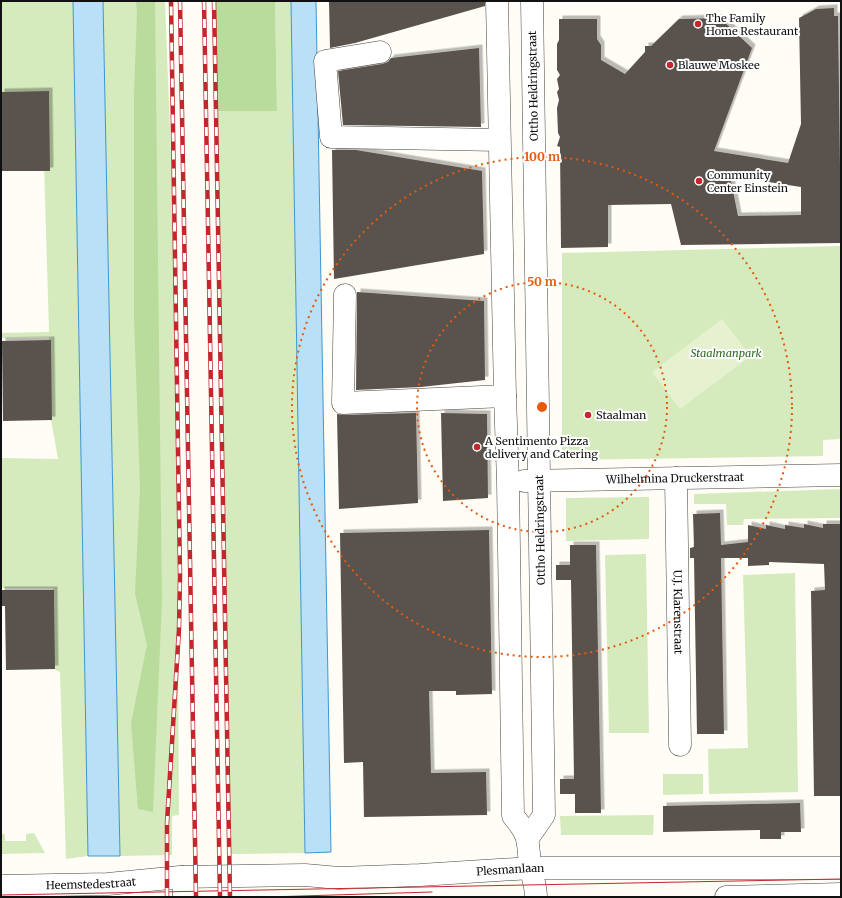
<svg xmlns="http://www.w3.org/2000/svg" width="842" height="898" viewBox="0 0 842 898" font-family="Merriweather,serif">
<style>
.green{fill:#d5ebbd}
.forest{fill:#b9dc9c}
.pitch{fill:#e6f2cf}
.water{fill:#b9e0f7;stroke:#3f96cf}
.building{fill:#5a524d;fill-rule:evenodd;filter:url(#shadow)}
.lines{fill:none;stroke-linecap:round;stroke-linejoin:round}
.minor-casing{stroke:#444;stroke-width:23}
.minor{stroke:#fff;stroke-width:22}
.tram{stroke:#c4262e;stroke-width:1}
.rail-casing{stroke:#c4262e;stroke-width:4.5}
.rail{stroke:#fff;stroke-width:3;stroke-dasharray:9;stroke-linecap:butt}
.ring{fill:none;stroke:#e8590c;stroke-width:2;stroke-dasharray:2 4}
.poi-dot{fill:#c4262e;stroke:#fff;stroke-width:1.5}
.labels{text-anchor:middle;stroke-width:4;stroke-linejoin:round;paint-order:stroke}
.poi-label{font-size:11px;fill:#111;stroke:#fff;text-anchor:start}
.street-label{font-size:11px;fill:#111;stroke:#fff}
.park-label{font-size:11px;font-style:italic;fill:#2f6b1f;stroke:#fff}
.centre{fill:#e8590c;stroke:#fff;stroke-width:2}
.ring-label{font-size:12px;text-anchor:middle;font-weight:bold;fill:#e8590c;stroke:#fff;stroke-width:4;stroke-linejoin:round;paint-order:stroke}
</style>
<defs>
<filter id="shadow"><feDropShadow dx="3.5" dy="-3.5" stdDeviation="0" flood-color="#0004"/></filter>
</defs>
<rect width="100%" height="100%" fill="#fffdf5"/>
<g class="green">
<polygon points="1,1 73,1 88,856 66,859 60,672 54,669 53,588 1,588 1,458 58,459 51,420 49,337 1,338 1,333 49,332 44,165 1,92"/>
<polygon points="103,1 165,1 176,284 179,815 172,816 172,855 120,856"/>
<polygon points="275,1 291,1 305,853 231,854 217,111 277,111"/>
<polygon points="841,246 841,439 823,440 823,456 562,460 562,253"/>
<polygon points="841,489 841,518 744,519 743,525 727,525 726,504 694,504 694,494"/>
<polygon points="649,497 649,539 566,541 566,498"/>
<polygon points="646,554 649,733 609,733 605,555"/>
<polygon points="795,573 798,792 709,794 708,749 748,748 743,575"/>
<polygon points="663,774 703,774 703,794 663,795"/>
<polygon points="654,815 653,835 561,835 560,816"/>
<polygon points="34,833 45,853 1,854 1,834 5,834 5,841 26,841 26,834"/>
</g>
<g class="forest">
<polygon points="136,1 155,1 162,601 153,812 138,809 131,723 147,645 135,593 140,487 134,318 134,93 137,12"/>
<polygon points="215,1 275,1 277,111 217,111"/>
</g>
<polygon class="pitch" points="722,319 751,356 680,409 652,372"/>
<g class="water">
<polygon points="73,1 103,1 120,856 88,856"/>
<polygon points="291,1 316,1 331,852 305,853"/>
</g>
<g class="building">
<polygon points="329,1 485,1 485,6 355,43 330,48"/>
<path d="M834 8V16H838L841 243 681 245 671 204 608 205V247L561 248 560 147 557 146 560 137 558 133 557 108 559 100 557 92 559 89 557 79 560 75 557 70V44L559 40V19H597V39L601 45V60L625 74 645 52V46H651L679 19 720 18 752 48 714 151 788 163 801 124 799 18 816 9ZM730 176 801 187V215L738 216Z"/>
<polygon points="479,48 481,127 343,125 338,71 382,64 388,62 391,58"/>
<polygon points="49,91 50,171 1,171 1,92"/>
<polygon points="332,150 356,150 482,171 484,254 334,279"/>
<polygon points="357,292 484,301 485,380 421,387 356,390"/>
<polygon points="51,340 52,420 3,421 2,341"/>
<polygon points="416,413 418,503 339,509 337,414 344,415"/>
<polygon points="441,413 487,414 488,498 443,501"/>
<polygon points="720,513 721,545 748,542 748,525 766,529 766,525 785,529 785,525 804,528 804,524 823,528 823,524 841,524 841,796 814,796 811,591 825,590 824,564 769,562 769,565 748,566 748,558 721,558 724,734 697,734 694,558 690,558 690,548 694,547 693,514"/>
<polygon points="489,530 492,694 456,695 456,691 429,691 431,773 486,772 487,815 364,817 363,762 344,763 340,533"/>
<polygon points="570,545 596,545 601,813 575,813 575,794 560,794 560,779 574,779 571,580 556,580 556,565 570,565"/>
<polygon points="1,590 54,590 55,669 6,670 5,606 1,606"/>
<polygon points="800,803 801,832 781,832 781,839 760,839 760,830 663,832 663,806"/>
</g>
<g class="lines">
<defs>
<g id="minor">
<path d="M497 1 505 396 508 482 513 816C533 839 526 843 531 869 533 879 536 887 536 897"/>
<polyline points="380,52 325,61 331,137 499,140"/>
<polyline points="345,295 343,403 505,396"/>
<path id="s1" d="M676 478 680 745"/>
<path id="s2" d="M524 481 841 475"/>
<polyline points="528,838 544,815 532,1"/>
<polyline points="183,877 184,897"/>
<path id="s3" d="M1 886 108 884 180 877 305 875 339 878 420 875 531 868H841"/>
<polyline points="726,897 841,894"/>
</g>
</defs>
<use href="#minor" class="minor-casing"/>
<use href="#minor" class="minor"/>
<g class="tram">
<polyline points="1,895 841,879"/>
<polyline points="268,897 432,892"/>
</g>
<defs>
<g id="rail">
<polyline points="180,1 196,897"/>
<polyline points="204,1 220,897"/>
<polyline points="214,1 230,897"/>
<polyline points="167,897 167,823 179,629 180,576 171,1"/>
</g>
</defs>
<use href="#rail" class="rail-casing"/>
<use href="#rail" class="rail"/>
</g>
<g class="ring">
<circle cx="542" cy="407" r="125"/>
<circle cx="542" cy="407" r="250"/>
</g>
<g class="poi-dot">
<circle cx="698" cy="24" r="4"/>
<circle cx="670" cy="65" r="4"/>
<circle cx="699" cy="181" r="4"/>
<circle cx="588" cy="415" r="4"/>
<circle cx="477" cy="447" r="4"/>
</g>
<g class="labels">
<g class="poi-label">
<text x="706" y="22">The Family<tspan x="706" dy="13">Home Restaurant</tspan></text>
<text x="678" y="69">Blauwe Moskee</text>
<text x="707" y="179">Community<tspan x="707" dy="13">Center Einstein</tspan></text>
<text x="596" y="419">Staalman</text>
<text x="485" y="445">A Sentimento Pizza<tspan x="485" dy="13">delivery and Catering</tspan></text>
</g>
<g class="street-label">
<text transform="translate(533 86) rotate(-91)" y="4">Ottho Heldringstraat</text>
<text dy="4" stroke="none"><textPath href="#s2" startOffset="151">Wilhelmina Druckerstraat</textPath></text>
<text transform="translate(540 530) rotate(-91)" y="4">Ottho Heldringstraat</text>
<text dy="4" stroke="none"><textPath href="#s1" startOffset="134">U.J. Klarenstraat</textPath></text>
<text dy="4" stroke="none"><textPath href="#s3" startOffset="510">Plesmanlaan</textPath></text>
<text dy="4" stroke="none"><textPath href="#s3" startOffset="90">Heemstedestraat</textPath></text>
</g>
<g class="park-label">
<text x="726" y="357">Staalmanpark</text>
</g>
</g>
<circle cx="542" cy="407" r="6" class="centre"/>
<g class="ring-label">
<text x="542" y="161">100 m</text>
<text x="542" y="286">50 m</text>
</g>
<rect width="842" height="898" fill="none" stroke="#111111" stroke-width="4"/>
</svg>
